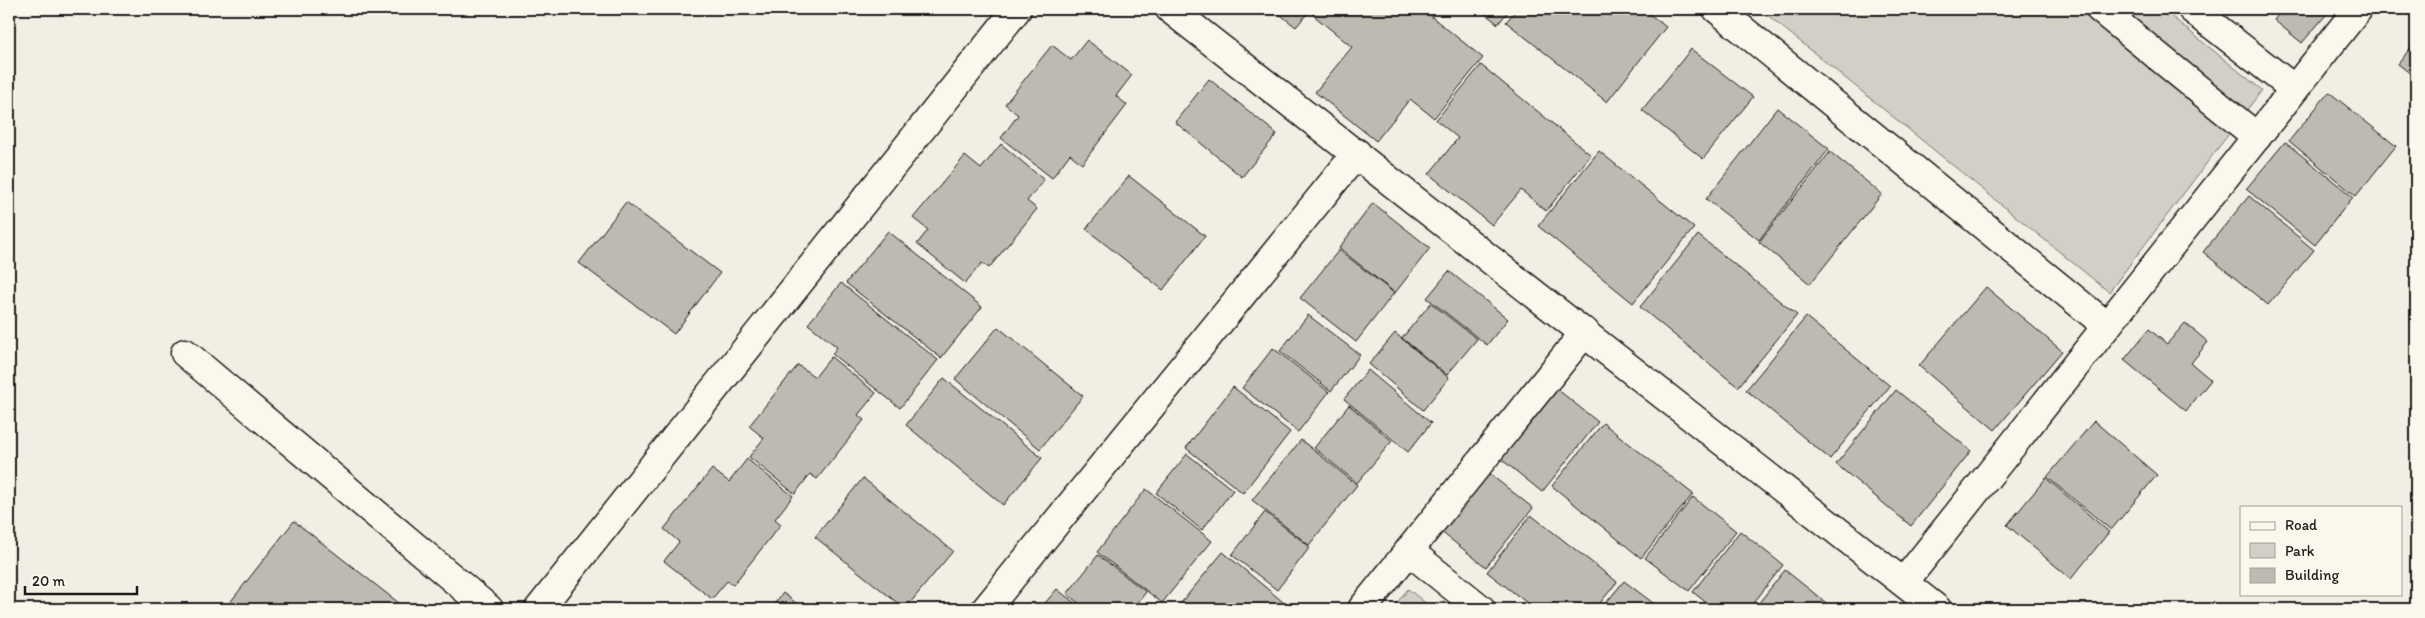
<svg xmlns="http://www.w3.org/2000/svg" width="2425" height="618" viewBox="0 0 2425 618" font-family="Itim,sans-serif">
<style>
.green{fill:#d2cfc6;stroke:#777671}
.building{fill:#bdbab1;stroke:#1c1c1c}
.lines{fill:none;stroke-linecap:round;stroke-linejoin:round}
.street-casing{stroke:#1c1c1c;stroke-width:31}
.street{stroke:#fbf7ec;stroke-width:28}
</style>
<rect width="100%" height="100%" fill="#f2eee4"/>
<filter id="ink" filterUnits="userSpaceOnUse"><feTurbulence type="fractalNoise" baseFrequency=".02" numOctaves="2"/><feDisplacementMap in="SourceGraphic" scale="10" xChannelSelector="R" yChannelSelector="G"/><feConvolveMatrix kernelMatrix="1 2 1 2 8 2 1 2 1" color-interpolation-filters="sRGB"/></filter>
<g filter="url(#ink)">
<g class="green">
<polygon points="1760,9 2162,9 2262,90 2109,292"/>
<polygon points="1408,589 1433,609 1392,609"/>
</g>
<g class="building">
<polygon points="1273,9 1311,9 1296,27"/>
<polygon points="1316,9 1422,9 1483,58 1434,118 1410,99 1376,141 1315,92 1352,47 1312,14"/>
<polygon points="1479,9 1510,9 1498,24"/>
<polygon points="1517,9 1643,9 1666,27 1607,102 1506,22"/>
<polygon points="2283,9 2331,9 2302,43 2274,20"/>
<polygon points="1087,40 1132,75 1116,96 1127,105 1082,164 1070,154 1052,178 1001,138 1018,115 1005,104 1052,45 1071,60"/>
<polygon points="2416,41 2416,78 2398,64"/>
<polygon points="1691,49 1753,97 1703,159 1642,110"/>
<polygon points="1481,65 1591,155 1546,211 1521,190 1492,225 1429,174 1458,138 1436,120"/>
<polygon points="1209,79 1277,134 1242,177 1175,122"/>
<polygon points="2329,92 2396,146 2356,196 2289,141"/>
<polygon points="1777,108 1829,149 1759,240 1706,199"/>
<polygon points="2285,142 2353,197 2315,245 2246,189"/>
<polygon points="1001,144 1044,180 1027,201 1037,209 989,268 982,263 965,283 917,244 928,230 913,218 965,156 981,169"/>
<polygon points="1599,151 1694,228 1633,303 1538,226"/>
<polygon points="1830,152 1882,194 1810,284 1759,242"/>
<polygon points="1129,176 1205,236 1163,290 1086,229"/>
<polygon points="2249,196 2314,250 2268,305 2203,252"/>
<polygon points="626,202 720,273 674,334 579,263"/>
<polygon points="1373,203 1430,248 1395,293 1339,248"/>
<polygon points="888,231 982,307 941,358 846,283"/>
<polygon points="1698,235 1797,315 1738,387 1640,307"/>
<polygon points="1339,250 1394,293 1356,342 1300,298"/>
<polygon points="1449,271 1508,319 1487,345 1427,298"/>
<polygon points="841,283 938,360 900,408 832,354 837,347 808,324"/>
<polygon points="1986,287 2062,351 1995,430 1919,366"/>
<polygon points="1431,303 1477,339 1447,375 1402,338"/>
<polygon points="1308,315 1360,355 1331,391 1280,351"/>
<polygon points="1806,317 1890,386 1830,459 1746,390"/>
<polygon points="2185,323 2208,342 2191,363 2211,380 2186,411 2124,360 2149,329 2167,344"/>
<polygon points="998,327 1083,396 1040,449 955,379"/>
<polygon points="1395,333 1449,378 1423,410 1369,364"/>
<polygon points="1273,348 1329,392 1298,432 1242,388"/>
<polygon points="831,357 876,393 858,415 864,420 817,479 810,474 795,494 749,457 764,438 749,426 798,365 815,377"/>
<polygon points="1368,370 1431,423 1408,452 1344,399"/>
<polygon points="944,378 1042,458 1003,505 906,425"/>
<polygon points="1233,387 1290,432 1243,493 1186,448"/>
<polygon points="1557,389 1598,422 1542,492 1501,459"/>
<polygon points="1896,390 1971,451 1911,526 1836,464"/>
<polygon points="1349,405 1392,441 1357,483 1314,448"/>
<polygon points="2094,421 2157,475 2111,530 2047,477"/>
<polygon points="1603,423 1693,494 1641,558 1552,486"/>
<polygon points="1301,440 1357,485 1309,545 1252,500"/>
<polygon points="1187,454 1233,490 1202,530 1156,493"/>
<polygon points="747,459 793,496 775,519 781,524 733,585 727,581 712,599 664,561 679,542 664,529 712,469 729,482"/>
<polygon points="1487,472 1533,508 1486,567 1440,531"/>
<polygon points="863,478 953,551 905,609 815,537"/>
<polygon points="2046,478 2109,532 2071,579 2007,525"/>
<polygon points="1146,489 1212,541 1162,603 1097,552"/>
<polygon points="1693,497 1736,531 1689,591 1645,558"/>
<polygon points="1265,512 1310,547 1277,590 1232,555"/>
<polygon points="1531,515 1617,582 1595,609 1535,609 1487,572"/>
<polygon points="294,521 404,607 402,609 233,609 228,605"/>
<polygon points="1740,531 1783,565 1749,609 1714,609 1693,592"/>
<polygon points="1223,552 1289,607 1287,609 1176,609"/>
<polygon points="1098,555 1146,592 1133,609 1086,609 1067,594"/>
<polygon points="1785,570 1834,609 1754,609"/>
<polygon points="1624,581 1661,609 1601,609"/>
<polygon points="1057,589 1082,609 1040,609"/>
<polygon points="783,593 804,609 770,609"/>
</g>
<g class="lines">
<defs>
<g id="street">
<polyline points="1170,9 1937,609"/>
<polyline points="1717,9 2107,326"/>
<polyline points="2100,9 2257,137"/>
<polyline points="2192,9 2294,89"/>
<polyline points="185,353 489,609"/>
<polyline points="1409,551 1481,609"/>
<polyline points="1904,582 2358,9"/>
<polyline points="539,609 1017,9"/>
<polyline points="986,609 1357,153"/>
<polyline points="1362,609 1585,332"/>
</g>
</defs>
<use href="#street" class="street-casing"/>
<use href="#street" class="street"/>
</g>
</g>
<rect width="2425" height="618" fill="none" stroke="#fbf7ec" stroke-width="30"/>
<rect x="15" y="15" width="2395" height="588" fill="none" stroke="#1c1c1c" stroke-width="2" filter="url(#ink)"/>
<rect x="2240" y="506" width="162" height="90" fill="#fbf7ec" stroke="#a29f99"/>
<rect x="2250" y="522" width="25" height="8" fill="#fbf7ec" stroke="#a29f99"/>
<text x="2285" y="530" font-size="15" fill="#1c1c1c">Road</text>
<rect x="2250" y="543" width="25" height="15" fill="#d2cfc6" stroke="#a29f99"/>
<text x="2285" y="556" font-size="15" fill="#1c1c1c">Park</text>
<rect x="2250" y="568" width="25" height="15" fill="#bdbab1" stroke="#a29f99"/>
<text x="2285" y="580" font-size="15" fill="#1c1c1c">Building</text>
<path d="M25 586v8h112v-8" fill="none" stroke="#1c1c1c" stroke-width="2.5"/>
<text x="32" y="586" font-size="15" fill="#1c1c1c" stroke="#fbf7ec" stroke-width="4" paint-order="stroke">20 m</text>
</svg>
